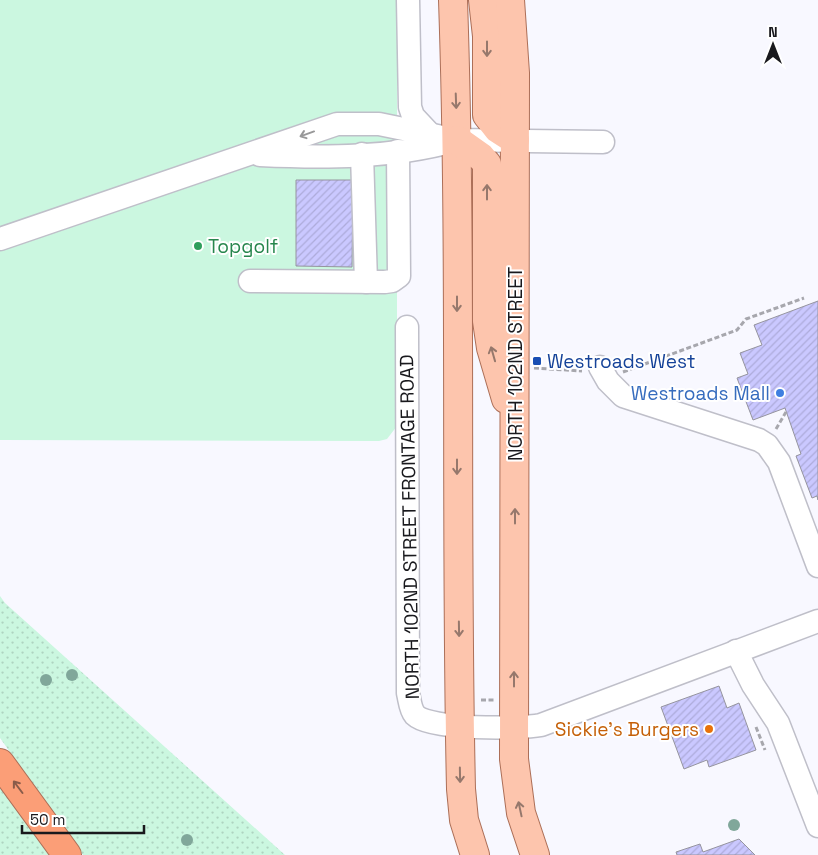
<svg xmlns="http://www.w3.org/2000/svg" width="818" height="855" viewBox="0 0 818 855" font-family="'Space Grotesk',sans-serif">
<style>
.grass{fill:url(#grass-dots)}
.garden{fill:#cbf7e0}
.building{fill:url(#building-hatch);stroke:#95949e}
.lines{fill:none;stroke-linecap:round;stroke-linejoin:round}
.minor-casing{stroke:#bfbfc9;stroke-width:25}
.major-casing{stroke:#ac6f58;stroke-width:30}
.highway-casing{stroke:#ac6f58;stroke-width:30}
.path{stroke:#a7a7ad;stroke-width:3;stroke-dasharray:5 2.5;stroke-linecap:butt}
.minor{stroke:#fff;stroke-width:22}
.major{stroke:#fdc5ad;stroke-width:28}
.highway{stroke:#fb9e77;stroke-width:28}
.tree{fill:#80a79a}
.oneway{stroke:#96786c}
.oneway2{stroke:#989899}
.oneway3{stroke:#8a5c4a}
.leisure-dot{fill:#2e9e5b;stroke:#fff;stroke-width:2}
.transit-dot{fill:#1a4fb4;stroke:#fff;stroke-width:2}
.shop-dot{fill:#3f7fe0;stroke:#fff;stroke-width:2}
.food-dot{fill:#e8710a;stroke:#fff;stroke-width:2}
.labels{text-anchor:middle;stroke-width:4;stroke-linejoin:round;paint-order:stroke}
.leisure-label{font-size:19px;fill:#27864d;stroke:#fff;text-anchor:start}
.transit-label{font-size:19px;fill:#164399;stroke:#fff;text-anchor:start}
.street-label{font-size:19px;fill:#19191d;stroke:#fff}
.shop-label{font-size:19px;fill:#366cbe;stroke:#fff;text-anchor:end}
.food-label{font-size:19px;fill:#c56008;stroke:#fff;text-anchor:end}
</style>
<defs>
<pattern id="grass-dots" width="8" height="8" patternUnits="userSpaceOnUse" patternTransform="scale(1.25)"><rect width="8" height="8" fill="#cbf7e0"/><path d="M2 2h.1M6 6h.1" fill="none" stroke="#aed3c0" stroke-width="1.8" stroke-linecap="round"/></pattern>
<pattern id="building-hatch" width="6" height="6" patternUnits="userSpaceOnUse" patternTransform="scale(1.25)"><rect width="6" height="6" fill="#cac8ff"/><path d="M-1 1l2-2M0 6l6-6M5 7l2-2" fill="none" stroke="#adabda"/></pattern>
</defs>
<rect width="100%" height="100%" fill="#f8f8ff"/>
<g class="grass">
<polygon points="0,596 5,603 285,855 83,855 0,738"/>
<polygon points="0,785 50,855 0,855"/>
</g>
<polygon class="garden" points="0,0 397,0 397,426 387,439 379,441 0,440"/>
<g class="building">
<polygon points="296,180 353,180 352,267 296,266"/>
<polygon points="818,301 818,500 817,496 812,498 796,456 801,454 785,408 753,420 737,378 748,374 740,353 762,345 754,325"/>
<polygon points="719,686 727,708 739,703 756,750 709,767 707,760 684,769 661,707"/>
<polygon points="739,839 755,855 677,855 676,852 700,844 703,852"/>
</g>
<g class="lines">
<defs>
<g id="minor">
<polyline points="408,0 410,107 413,116 428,132"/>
<polyline points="362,154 366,282"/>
<path d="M260 155C324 158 392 158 454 141"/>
<polyline points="0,239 337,124 379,124 457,140 603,142"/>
<polyline points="250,281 385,282 392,281 399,276 398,151"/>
<path d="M407 327 408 693C410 701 410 709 415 715 430 730 519 729 541 725L818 621"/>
<polyline points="600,367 608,381 623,396 759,440 767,445 779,462 818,566"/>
<polyline points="736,651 753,685 778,723 818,826"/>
</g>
<g id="major">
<path d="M453 0C462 263 455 526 461 789L464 820 475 855"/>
<polyline points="483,0 487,36 487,115 498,129 515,140"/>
<polyline points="510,0 515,73 514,759 521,813 535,855"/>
<polyline points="457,140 481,157 487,164 487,321 491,348 506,399"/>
</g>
<polyline id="highway" points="0,763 67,855"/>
</defs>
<use href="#minor" class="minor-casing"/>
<use href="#major" class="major-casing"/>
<use href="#highway" class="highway-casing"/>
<g class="path">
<polyline points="534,368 582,371"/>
<polyline points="623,372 737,330 746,319 804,298"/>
<polyline points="776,429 786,412"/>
<polyline points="481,700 495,700"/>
<polyline points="756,727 765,750"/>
</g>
<use href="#minor" class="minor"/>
<use href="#major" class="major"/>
<use href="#highway" class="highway"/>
</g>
<g class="tree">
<circle cx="72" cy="675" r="6"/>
<circle cx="46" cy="680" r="6"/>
<circle cx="734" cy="825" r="6"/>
<circle cx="187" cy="840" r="6"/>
</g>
<defs><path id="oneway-shaft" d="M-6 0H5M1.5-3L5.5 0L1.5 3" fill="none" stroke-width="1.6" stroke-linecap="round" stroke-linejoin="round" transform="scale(1.25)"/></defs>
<g class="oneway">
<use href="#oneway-shaft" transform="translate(487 49) rotate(90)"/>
<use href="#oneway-shaft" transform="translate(456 101) rotate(88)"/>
<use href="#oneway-shaft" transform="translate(487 192) rotate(-90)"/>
<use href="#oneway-shaft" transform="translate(457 304) rotate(90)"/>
<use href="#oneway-shaft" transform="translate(493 354) rotate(-106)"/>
<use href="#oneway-shaft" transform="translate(457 467) rotate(90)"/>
<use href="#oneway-shaft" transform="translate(515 516) rotate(-90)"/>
<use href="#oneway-shaft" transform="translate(459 629) rotate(89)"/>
<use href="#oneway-shaft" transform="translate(514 679) rotate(-90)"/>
<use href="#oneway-shaft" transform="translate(460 775) rotate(89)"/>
<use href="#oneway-shaft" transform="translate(520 809) rotate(-102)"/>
</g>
<use class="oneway2" href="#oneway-shaft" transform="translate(307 134) rotate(160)"/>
<use class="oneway3" href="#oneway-shaft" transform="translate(18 787) rotate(-127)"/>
<circle class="leisure-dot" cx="198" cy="246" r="5"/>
<rect class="transit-dot" x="532" y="356" width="10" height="10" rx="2.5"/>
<circle class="shop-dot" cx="780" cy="393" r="5"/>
<circle class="food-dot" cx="709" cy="729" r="5"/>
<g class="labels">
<g class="leisure-label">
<text x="208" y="253">Topgolf</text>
</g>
<g class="transit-label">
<text x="547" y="368">Westroads West</text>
</g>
<g class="street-label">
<text transform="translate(515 364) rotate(-90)" y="7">NORTH 102ND STREET</text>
<text transform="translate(409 527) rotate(-91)" y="7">NORTH 102ND STREET FRONTAGE ROAD</text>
</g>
<g class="shop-label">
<text x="770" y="400">Westroads Mall</text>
</g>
<g class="food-label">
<text x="699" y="736">Sickie's Burgers</text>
</g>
</g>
<g transform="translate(773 45)" stroke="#ffffff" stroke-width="4" paint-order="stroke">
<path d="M0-4L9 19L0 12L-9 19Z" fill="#19191d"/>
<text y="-8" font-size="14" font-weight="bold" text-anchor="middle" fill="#19191d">N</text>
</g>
<path d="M22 825v8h122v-8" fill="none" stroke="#19191d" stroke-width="2.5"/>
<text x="30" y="825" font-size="15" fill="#19191d" stroke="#ffffff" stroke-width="4" paint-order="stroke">50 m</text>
</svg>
